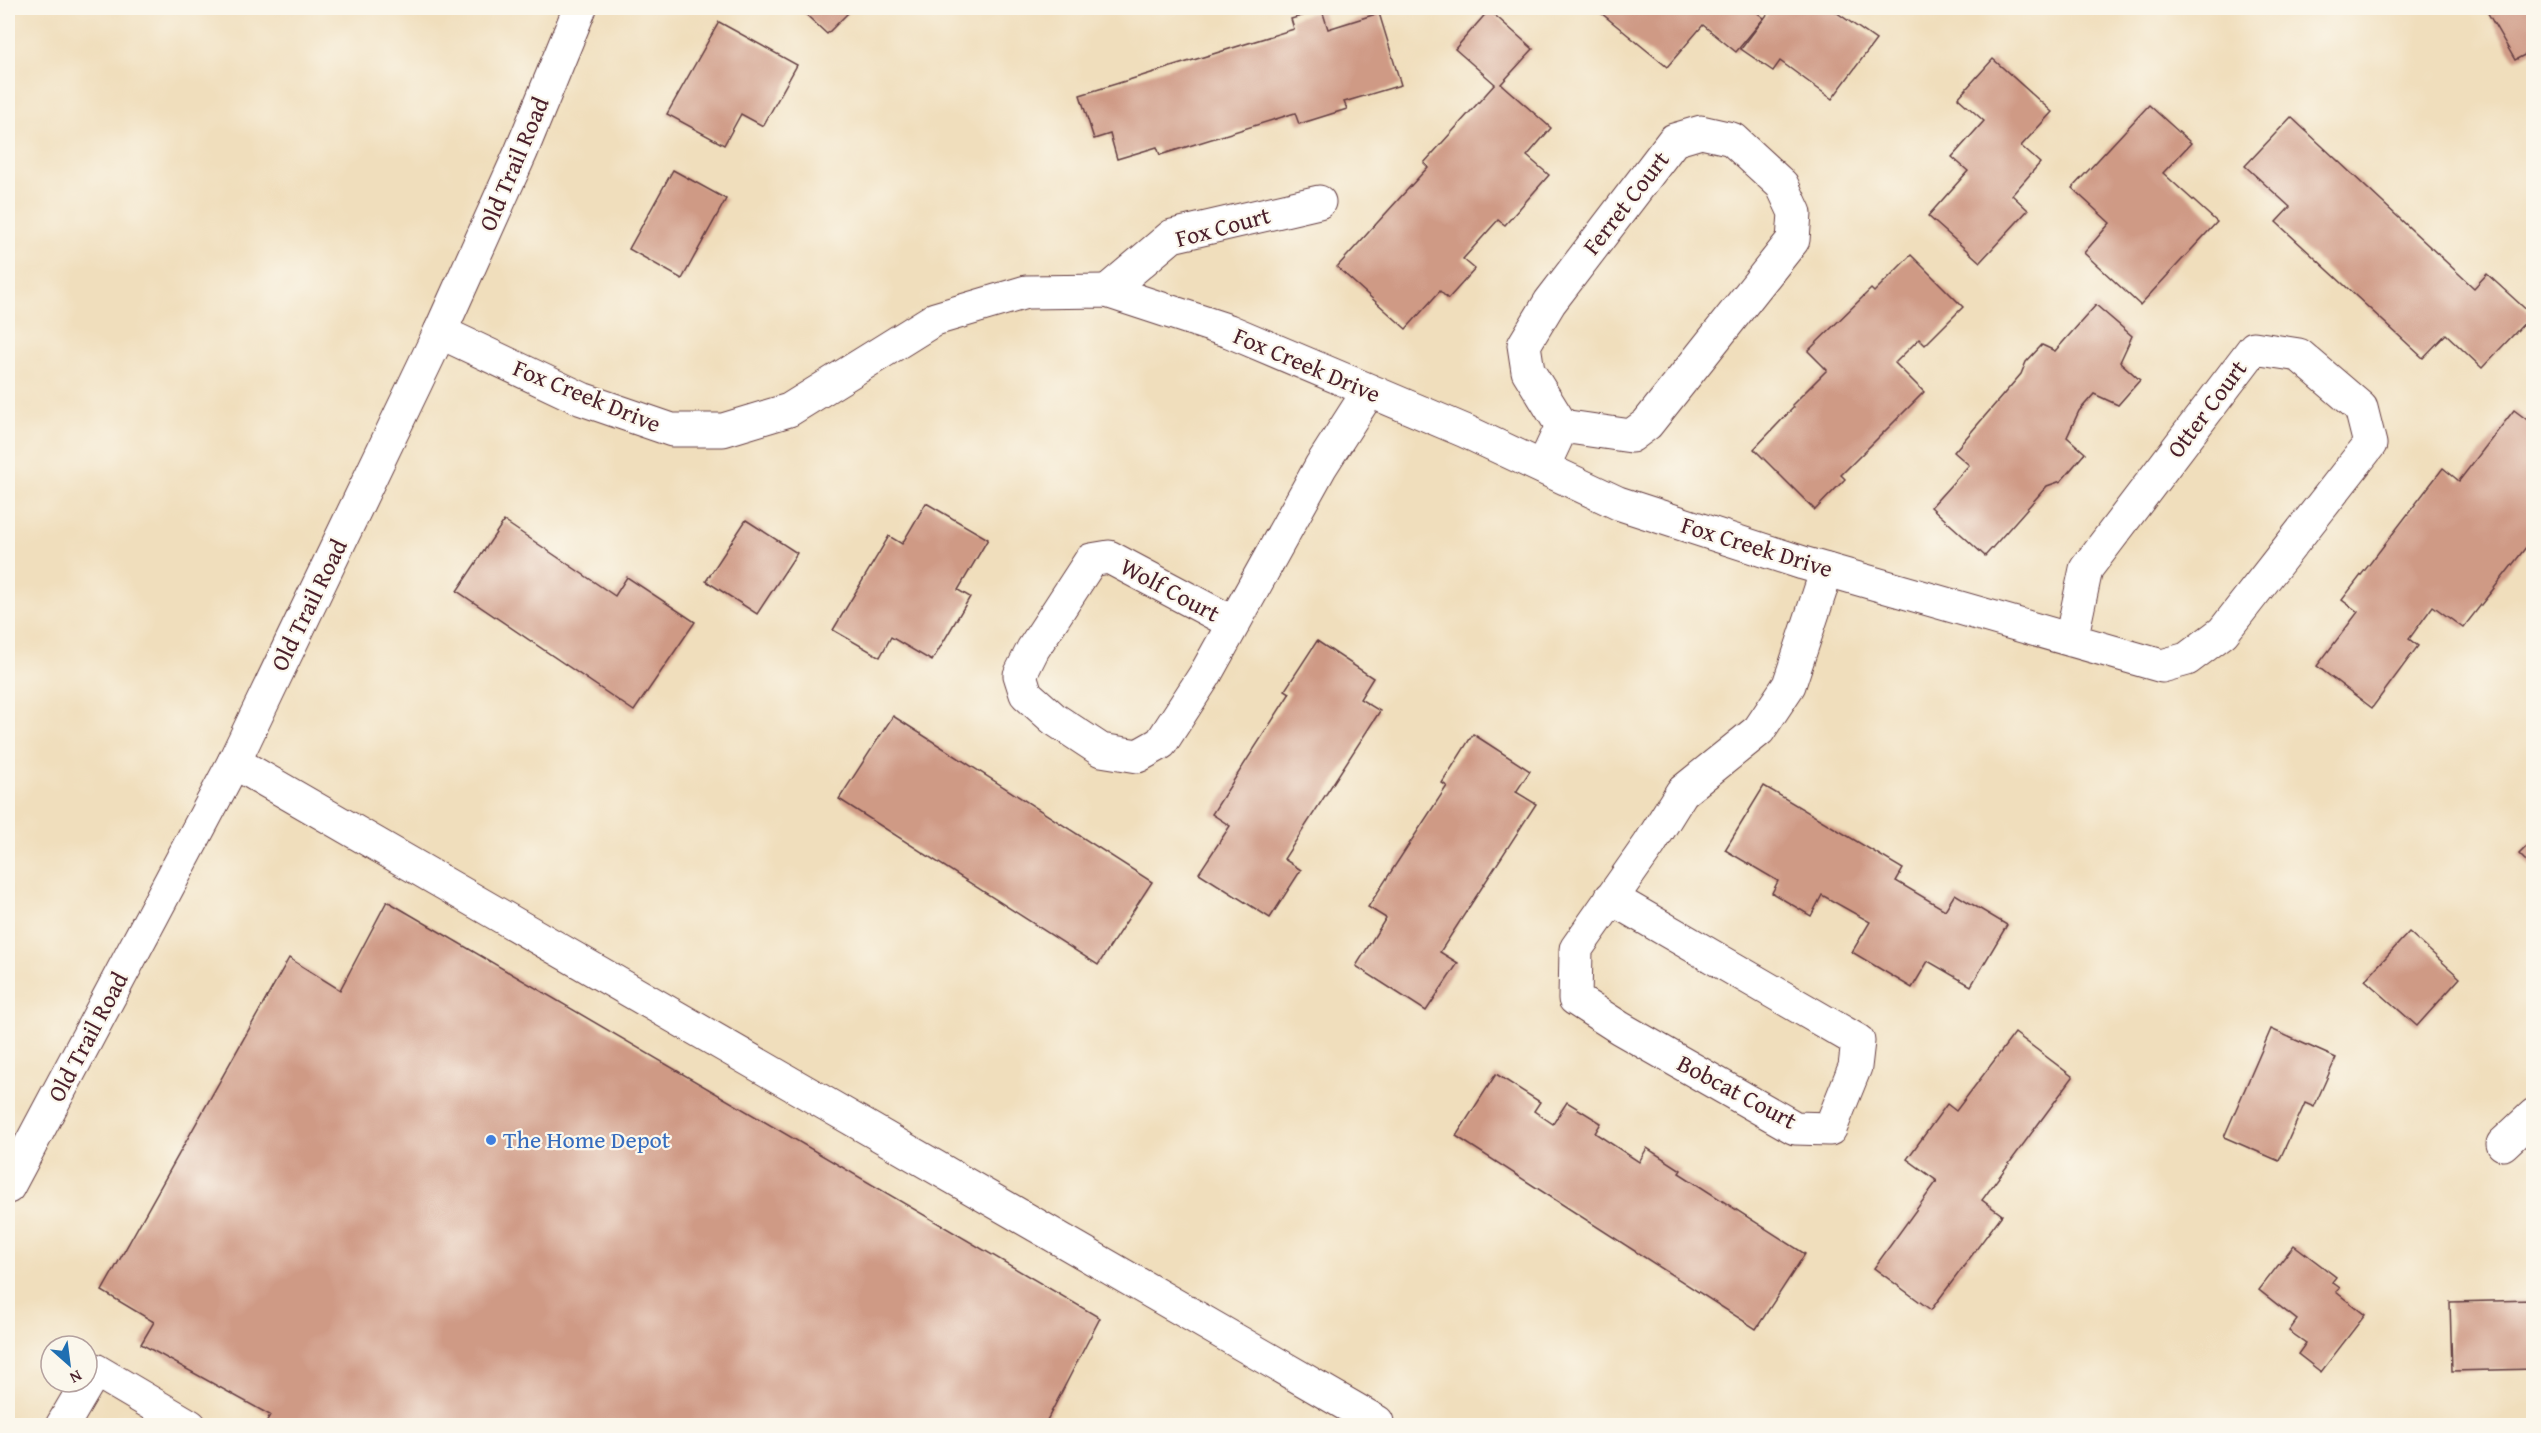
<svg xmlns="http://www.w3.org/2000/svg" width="2541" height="1433" viewBox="0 0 2541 1433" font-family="'Gentium Book Plus',serif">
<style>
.building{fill:#cf9a85}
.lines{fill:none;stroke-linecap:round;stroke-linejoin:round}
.minor-casing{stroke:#633c41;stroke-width:35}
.minor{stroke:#fff;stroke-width:33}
.shop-dot{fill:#3f7fe0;stroke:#fbf7ec;stroke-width:2}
.labels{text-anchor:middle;stroke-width:4.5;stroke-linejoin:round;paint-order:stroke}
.street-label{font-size:24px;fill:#4a1f2b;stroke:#fbf7ec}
.shop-label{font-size:24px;fill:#366cbe;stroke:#fbf7ec;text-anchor:start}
</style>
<rect width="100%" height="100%" fill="#fbf7ec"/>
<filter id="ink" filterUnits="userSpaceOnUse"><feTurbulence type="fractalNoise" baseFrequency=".0167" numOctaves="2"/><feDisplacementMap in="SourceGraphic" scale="12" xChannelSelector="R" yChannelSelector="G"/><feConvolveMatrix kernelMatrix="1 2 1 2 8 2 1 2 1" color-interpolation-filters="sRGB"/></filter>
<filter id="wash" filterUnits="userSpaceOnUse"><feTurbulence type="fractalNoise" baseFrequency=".008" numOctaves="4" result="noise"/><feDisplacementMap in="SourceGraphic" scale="24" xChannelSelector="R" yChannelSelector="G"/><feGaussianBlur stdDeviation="1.35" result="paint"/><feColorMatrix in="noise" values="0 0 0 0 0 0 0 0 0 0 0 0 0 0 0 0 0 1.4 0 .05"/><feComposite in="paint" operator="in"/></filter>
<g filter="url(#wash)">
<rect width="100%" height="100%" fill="#f0debc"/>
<g id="blocks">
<g class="building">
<polygon points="799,8 853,8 827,34"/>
<polygon points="1595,8 1751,8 1764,18 1736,52 1703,25 1667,67"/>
<polygon points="1772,8 1830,8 1876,40 1832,99 1780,61 1773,71 1741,49"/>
<polygon points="2485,8 2534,8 2534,50 2515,60"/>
<polygon points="1322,10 1328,29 1379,13 1401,85 1344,102 1347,109 1299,124 1295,113 1160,155 1157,147 1117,159 1110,134 1094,139 1080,95 1294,29 1291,19"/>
<polygon points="1489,10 1533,49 1501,84 1551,128 1527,156 1549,175 1505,225 1498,220 1463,259 1475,269 1448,299 1440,291 1406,329 1337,267 1428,167 1424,163 1495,84 1455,49"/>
<polygon points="719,22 797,65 763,126 741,114 724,145 667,114"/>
<polygon points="1993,59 2052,112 2021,146 2040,163 2012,195 2028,210 1980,262 1928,216 1968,171 1952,157 1984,121 1958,98"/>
<polygon points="2149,105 2191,143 2163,173 2217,222 2140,305 2084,253 2110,223 2072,188"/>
<polygon points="2291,117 2474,288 2487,274 2532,315 2482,368 2446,334 2423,358 2276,222 2290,207 2245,166"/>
<polygon points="673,170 726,199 682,279 629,249"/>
<polygon points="1911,255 1963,307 1925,345 1919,339 1895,363 1924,392 1841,475 1845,479 1815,510 1754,449 1794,407 1792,405 1827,370 1808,351 1871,289 1874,292"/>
<polygon points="2096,305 2132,336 2120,362 2140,380 2118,405 2094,394 2079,411 2067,437 2085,453 2061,481 2047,486 1985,556 1931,507 1969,465 1954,452 2021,374 2026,362 2042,345 2055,351"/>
<polygon points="2514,410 2534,425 2534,537 2463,628 2433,606 2409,639 2418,646 2372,708 2317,666 2358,612 2342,600 2443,468 2459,481"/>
<polygon points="926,503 988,539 958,590 970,597 932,661 891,637 880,657 833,630 889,536 902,544"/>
<polygon points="746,520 797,553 757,614 706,581"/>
<polygon points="504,521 615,596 627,577 695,622 634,711 457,591"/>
<polygon points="1317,641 1373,678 1360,699 1380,711 1284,859 1301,870 1270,918 1199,873 1230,826 1212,814 1290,693 1285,690"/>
<polygon points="893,716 1152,882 1098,965 839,799"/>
<polygon points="1473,734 1530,771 1516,792 1536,804 1440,952 1458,963 1426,1011 1356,966 1386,918 1368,907 1447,786 1442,783"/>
<polygon points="1764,786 1903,869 1896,881 1945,910 1955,894 2007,925 1971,986 1928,961 1912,988 1852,952 1870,922 1822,895 1811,916 1772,893 1778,881 1725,850"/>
<polygon points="2534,839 2534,869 2519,854"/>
<polygon points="387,901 1100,1318 1044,1426 264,1426 270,1415 141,1344 154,1322 102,1291 289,958 340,990"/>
<polygon points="2409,932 2460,978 2417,1026 2365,980"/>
<polygon points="2271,1029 2336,1058 2314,1107 2305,1103 2279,1161 2224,1137"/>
<polygon points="2015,1033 2073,1077 1982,1200 2002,1215 1931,1310 1874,1268 1937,1181 1907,1159 1947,1104 1956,1111"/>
<polygon points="1496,1074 1540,1102 1534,1111 1553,1124 1567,1102 1601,1123 1595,1133 1639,1162 1647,1148 1681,1170 1679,1173 1805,1254 1756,1329 1456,1136"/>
<polygon points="2294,1245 2336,1277 2332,1282 2340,1288 2336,1292 2365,1315 2321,1372 2298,1354 2306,1343 2289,1331 2297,1320 2259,1290"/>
<polygon points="2534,1300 2534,1369 2452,1371 2450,1302"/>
</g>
</g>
</g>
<g filter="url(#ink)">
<use href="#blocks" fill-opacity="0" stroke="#633c41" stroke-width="1.5"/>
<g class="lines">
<defs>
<g id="minor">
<polyline points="1107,291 1172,236 1319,202"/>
<polyline points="440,332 582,399 672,430 723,430 789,410 935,319 1026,292 1107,291 1229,331 1465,431 1618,503 1803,563 2162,666 2187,659 2223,632 2370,444 2361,408 2299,355 2254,348 2086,569 2071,640"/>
<polyline points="1543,467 1562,426 1528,371 1524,345 1550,302 1674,140 1701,132 1732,139 1782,185 1795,213 1793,240 1647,424 1631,436 1562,426"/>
<polyline points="1233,623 1109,557 1091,560 1033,649 1020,675 1026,694 1054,719 1101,750 1138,756 1161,743 1205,675 1321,466 1369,391"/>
<polyline points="234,762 1377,1422 1375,1426"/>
<polyline points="1611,898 1858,1041 1855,1067 1830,1129 1795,1128 1620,1028 1575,999 1576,949 1649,845 1682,792 1759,730 1789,685 1827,570"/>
<polyline points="2503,1144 2534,1115"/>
<polyline points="8,1187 234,762 440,332 521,152 580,8"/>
<polyline points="62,1426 95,1370 190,1426"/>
</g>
</defs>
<use href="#minor" class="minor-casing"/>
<use href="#minor" class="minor"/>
</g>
</g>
<circle class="shop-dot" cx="491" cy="1140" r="6"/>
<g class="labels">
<g class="street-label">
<text transform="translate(514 164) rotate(-67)" y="8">Old Trail Road</text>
<text transform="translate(1626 203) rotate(-52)" y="8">Ferret Court</text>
<text transform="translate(1223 227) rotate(-15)" y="8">Fox Court</text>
<text transform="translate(1307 365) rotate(23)" y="8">Fox Creek Drive</text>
<text transform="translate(587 396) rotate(22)" y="8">Fox Creek Drive</text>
<text transform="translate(2207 409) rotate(-53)" y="8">Otter Court</text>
<text transform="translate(1757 547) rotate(17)" y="8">Fox Creek Drive</text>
<text transform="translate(1170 590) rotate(28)" y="8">Wolf Court</text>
<text transform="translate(309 605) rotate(-64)" y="8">Old Trail Road</text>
<text transform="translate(88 1037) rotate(-62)" y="8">Old Trail Road</text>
<text transform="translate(1737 1092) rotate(28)" y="8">Bobcat Court</text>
</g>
<g class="shop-label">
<text x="503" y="1148">The Home Depot</text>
</g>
</g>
<rect width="2541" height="1433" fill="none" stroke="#fbf7ec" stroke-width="30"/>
<g transform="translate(69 1364) rotate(152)"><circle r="28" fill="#fbf7ec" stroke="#b4a19f" stroke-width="1.5"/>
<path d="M0-4.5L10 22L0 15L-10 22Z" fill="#1f6fb2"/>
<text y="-9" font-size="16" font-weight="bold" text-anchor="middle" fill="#4a1f2b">N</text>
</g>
</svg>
